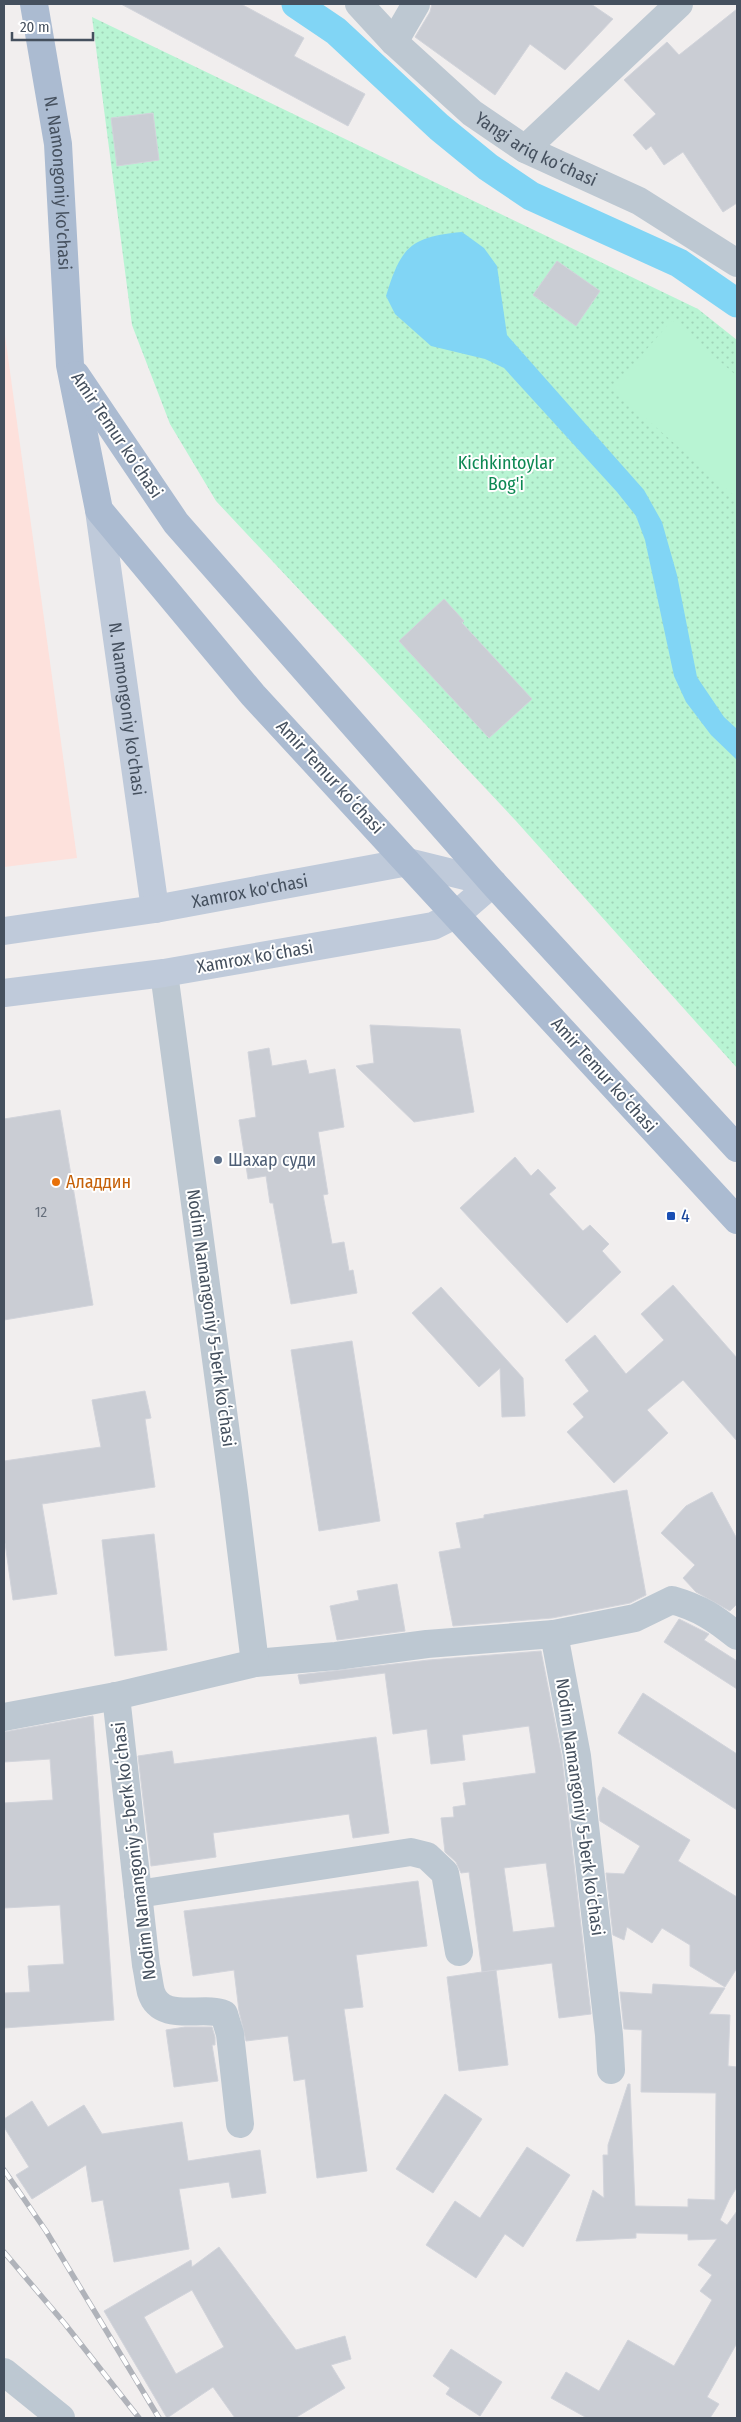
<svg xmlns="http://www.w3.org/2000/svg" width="741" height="2422" viewBox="0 0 741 2422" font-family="'Fira Sans Condensed',sans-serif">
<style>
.medical{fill:#fde1dc}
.park{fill:url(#park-dots)}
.pitch{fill:#b8f4d3}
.water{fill:#81d5f5}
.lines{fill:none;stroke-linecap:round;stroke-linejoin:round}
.canal{stroke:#81d5f5;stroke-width:29}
.building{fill:#cacdd4;stroke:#d2d4db;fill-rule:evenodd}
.minor{stroke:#bdc8d2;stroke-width:28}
.tertiary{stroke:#bdc8d2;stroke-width:28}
.secondary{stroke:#bfcada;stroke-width:28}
.primary{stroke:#abbbd1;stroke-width:28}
.rail-casing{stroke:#b0b3ba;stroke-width:5.5}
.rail{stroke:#fff;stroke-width:4;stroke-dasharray:11;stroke-linecap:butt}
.service-dot{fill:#5c6f8a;stroke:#fff;stroke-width:2}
.food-dot{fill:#e8710a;stroke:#fff;stroke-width:2}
.transit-dot{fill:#1a4fb4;stroke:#fff;stroke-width:2}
.labels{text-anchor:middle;stroke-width:4;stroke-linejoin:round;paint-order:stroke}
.number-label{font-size:15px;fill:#666f7c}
.street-label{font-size:18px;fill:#45505e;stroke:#fff}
.park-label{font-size:18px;fill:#0d8853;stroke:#fff}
.service-label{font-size:18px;fill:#4e5e75;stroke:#fff;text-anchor:start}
.food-label{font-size:18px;fill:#c56008;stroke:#fff;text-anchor:start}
.transit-label{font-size:18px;fill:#164399;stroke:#fff;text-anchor:start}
</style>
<defs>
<pattern id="park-dots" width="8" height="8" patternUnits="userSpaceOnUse" patternTransform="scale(1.25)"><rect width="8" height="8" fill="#b8f4d3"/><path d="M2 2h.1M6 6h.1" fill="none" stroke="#a0d3b8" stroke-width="1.8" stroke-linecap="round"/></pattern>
</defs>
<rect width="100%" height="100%" fill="#f1eeee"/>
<polygon class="medical" points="4,328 77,858 4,867"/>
<polygon class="park" points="92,17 698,309 737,340 737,1068 516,821 216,501 170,424 132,325"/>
<polygon class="pitch" points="672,320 737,376 737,498 612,389"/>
<path class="water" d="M462 232 484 248 497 266 507 335 644 490 662 522 677 575 697 677 724 717 737 729V760L711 735 686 702 674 676 645 540 636 516 617 492 504 368 485 359 431 346 395 314 386 296C401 247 410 237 462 232Z"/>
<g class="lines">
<polyline class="canal" points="296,4 336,31 439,127 488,167 531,196 679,263 737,303"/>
</g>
<g class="building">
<polygon points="121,4 241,4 304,38 294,56 365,94 348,126"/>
<polygon points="432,4 591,4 613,19 565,70 530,44 495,95 415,37 430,12"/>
<polygon points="737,9 737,203 723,212 683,152 664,165 651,146 646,150 633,135 656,114 624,80 667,42 679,55"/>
<polygon points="153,113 159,160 117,166 111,118"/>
<polygon points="557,261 600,291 576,326 533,295"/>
<polygon points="444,599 464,621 462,623 532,699 489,738 399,641"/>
<polygon points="370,1025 460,1029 474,1112 414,1122 356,1066 374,1063"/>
<polygon points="269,1048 272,1066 306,1060 309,1074 335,1069 344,1127 318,1132 328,1194 323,1195 332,1244 344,1242 349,1271 353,1270 357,1293 291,1304 273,1203 270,1203 266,1176 248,1179 239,1120 256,1117 248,1052"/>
<polygon points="60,1110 93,1305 4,1320 4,1119"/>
<polygon points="515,1157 531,1176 538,1169 556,1188 549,1194 583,1231 590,1225 609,1244 602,1251 621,1272 567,1323 460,1208"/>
<polygon points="673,1285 737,1358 737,1441 683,1380 647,1410 668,1433 614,1483 567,1432 584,1417 573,1404 589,1391 565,1360 595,1335 626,1374 664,1340 641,1314"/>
<polygon points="441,1287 523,1378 525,1416 502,1417 500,1368 479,1387 412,1313"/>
<polygon points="352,1341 380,1521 319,1531 291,1350"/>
<polygon points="145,1391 151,1418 145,1419 155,1487 42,1504 57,1594 13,1600 5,1543 4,1543 4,1461 101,1447 92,1400"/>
<polygon points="627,1490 646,1595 630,1603 552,1618 453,1626 439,1552 461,1548 456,1523 484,1518 484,1515"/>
<polygon points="712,1492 737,1539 737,1604 730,1611 696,1592 683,1578 695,1565 661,1533 686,1506"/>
<polygon points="154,1534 167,1650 115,1656 102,1540"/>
<polygon points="397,1584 405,1631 337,1640 330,1606 359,1600 357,1591"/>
<polygon points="679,1619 709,1634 704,1640 737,1661 737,1689 664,1642"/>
<path d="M541 1651 562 1758 591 2014 559 2018 552 1963 482 1972 469 1872 461 1873 456 1862 445 1852 441 1818 454 1817 453 1807 466 1805 463 1783 536 1773 529 1726 462 1735 465 1760 431 1764 427 1729 393 1734 385 1673 300 1684 298 1675 429 1660ZM546 1863 555 1927 513 1932 504 1868Z"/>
<polygon points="643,1693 737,1754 737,1810 618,1733"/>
<polygon points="93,1716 114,2020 4,2028 4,1993 30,1992 28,1966 64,1964 60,1905 4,1908 4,1803 53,1800 50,1759 4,1762 4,1732"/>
<polygon points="376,1737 389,1833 353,1838 349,1814 213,1833 216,1857 151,1866 138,1756 172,1751 174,1764"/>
<polygon points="603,1787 690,1840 678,1861 737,1897 737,1968 725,1987 690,1966 690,1945 662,1928 652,1943 627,1927 624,1940 613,1935 606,1873 624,1874 640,1846 600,1821 598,1798"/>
<polygon points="418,1881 427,1946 356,1955 363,2007 344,2009 367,2171 317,2178 305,2079 294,2081 288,2036 246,2041 239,2011 234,1970 193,1976 184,1911"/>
<polygon points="496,1970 508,2065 459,2071 447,1977"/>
<polygon points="653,1984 725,1988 709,2014 730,2015 728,2066 737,2067 737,2187 729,2200 720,2220 727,2225 737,2211 737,2343 707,2397 719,2404 710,2418 587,2418 551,2398 566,2372 599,2391 628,2340 674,2366 712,2300 700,2291 712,2275 698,2265 717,2239 688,2240 688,2234 636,2233 636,2238 576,2241 593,2190 604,2198 603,2155 608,2155 608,2145 628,2084 630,2084 635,2206 688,2207 688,2199 715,2200 716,2093 641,2092 642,2030 624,2029 620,1992 652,1994"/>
<polygon points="185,2027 212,2027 215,2037 215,2045 212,2045 218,2081 174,2087 166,2030"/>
<polygon points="445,2094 482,2119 433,2193 396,2169"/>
<polygon points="32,2101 48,2127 84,2105 102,2134 182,2122 188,2161 260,2150 266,2193 232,2198 229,2182 179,2189 189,2249 114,2262 103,2200 92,2202 86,2165 32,2199 16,2175 29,2167 4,2127 4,2119"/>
<polygon points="527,2147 570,2175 523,2247 505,2234 476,2278 426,2245 455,2201 480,2218"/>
<path d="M219 2247 296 2350 345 2336 351 2359 331 2365 345 2388 295 2418H235L213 2387 167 2418 104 2311 191 2260 192 2267ZM192 2290 224 2347 176 2374 144 2317Z"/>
<polygon points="451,2349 502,2382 480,2416 446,2394 450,2388 433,2376"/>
</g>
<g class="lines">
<g class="minor">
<path id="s1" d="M359 4 394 42 472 113 525 149 639 201 737 263"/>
<polyline points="394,42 416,4"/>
<polyline points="525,149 679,4"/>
<path d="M554 1634 635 1618 672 1600C700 1608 715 1618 737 1636"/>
<polyline points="255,1663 336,1656 427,1644 554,1634 577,1756 609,2035 611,2070"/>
<path d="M116 1696 146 1965C148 1974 149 1984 151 1992 161 2024 203 2005 224 2014L230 2034 240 2124"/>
<polyline points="4,1717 116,1696 255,1663 234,1493 164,973"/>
<polyline points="138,1894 411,1852 427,1856 445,1873 459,1952"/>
</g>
<polyline class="tertiary" points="4,2372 61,2418"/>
<g class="secondary">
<path id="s2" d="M99 510 155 909"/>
<path id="s3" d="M4 931 155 909 408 862 493 883"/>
<polyline points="4,993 164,973 433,926 457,914 493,883"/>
</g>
<g class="primary">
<path id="s4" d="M34 4 58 144 70 365 99 510 253 695 737 1220"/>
<polyline points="76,375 176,523 493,883 737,1148"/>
</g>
<defs>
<g id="rail">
<polyline points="4,2170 46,2231 159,2418"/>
<polyline points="4,2252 65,2324 139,2418"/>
</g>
</defs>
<use href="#rail" class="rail-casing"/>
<use href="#rail" class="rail"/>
</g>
<circle class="service-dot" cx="218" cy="1160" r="5"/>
<circle class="food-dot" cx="56" cy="1182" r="5"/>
<rect class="transit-dot" x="666" y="1211" width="10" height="10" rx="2.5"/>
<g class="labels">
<g class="number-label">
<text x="41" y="1217">12</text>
</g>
<g class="street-label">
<text dy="6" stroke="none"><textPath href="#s1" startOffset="231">Yangi ariq ko‘chasi</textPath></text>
<text dy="6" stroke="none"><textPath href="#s4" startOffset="181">N. Namongoniy ko'chasi</textPath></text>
<text transform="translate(117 435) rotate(56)" y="6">Amir Temur koʻchasi</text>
<text dy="6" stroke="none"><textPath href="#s2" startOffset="201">N. Namongoniy ko'chasi</textPath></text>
<text transform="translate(330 777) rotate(47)" y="6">Amir Temur koʻchasi</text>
<text dy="6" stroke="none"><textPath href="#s3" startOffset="249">Xamrox ko'chasi</textPath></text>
<text transform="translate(255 957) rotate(-10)" y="6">Xamrox koʻchasi</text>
<text transform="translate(604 1075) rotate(48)" y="6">Amir Temur koʻchasi</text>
<text transform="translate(211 1318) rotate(82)" y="6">Nodim Namangoniy 5-berk koʻchasi</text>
<text transform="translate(580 1807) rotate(82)" y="6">Nodim Namangoniy 5-berk koʻchasi</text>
<text transform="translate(134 1851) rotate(-97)" y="6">Nodim Namangoniy 5-berk koʻchasi</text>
</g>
<g class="park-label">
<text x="506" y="469">Kichkintoylar<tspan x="506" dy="21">Bog'i</tspan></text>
</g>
<g class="service-label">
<text x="228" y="1166">Шахар суди</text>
</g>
<g class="food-label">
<text x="66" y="1188">Аладдин</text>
</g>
<g class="transit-label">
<text x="681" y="1222">4</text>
</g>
</g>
<rect width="741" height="2422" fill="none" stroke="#45505e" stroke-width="10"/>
<path d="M12 32v8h81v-8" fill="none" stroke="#45505e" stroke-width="2.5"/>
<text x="20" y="32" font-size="15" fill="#45505e" stroke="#ffffff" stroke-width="4" paint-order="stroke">20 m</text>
</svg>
